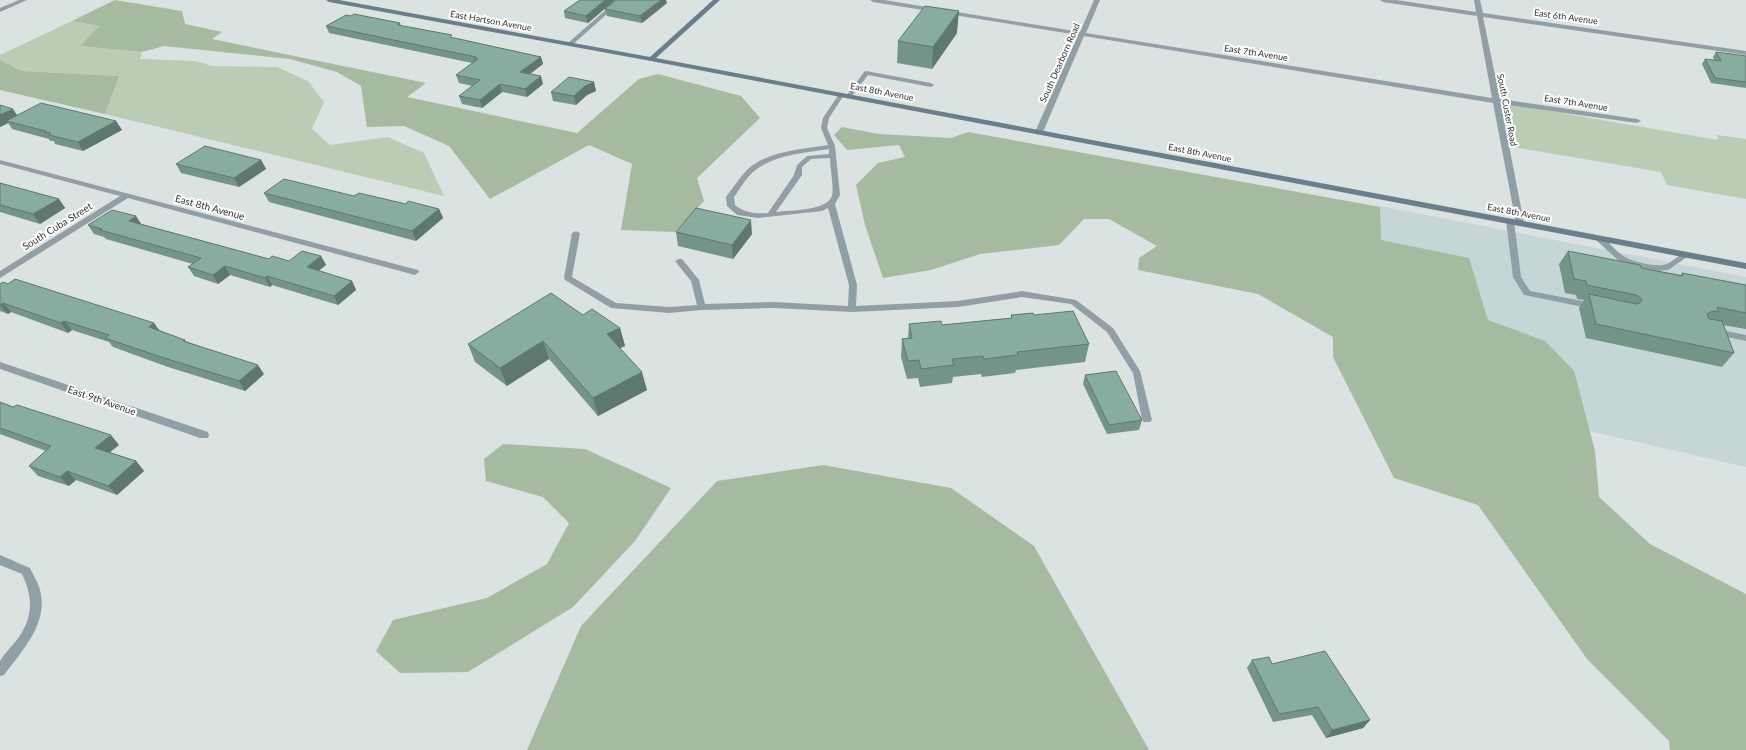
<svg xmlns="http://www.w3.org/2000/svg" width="1746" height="750" viewBox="0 0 1746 750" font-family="Lato,sans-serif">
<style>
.built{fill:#c6d5d6}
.green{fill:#bacdb4}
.forest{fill:#a5ba9e}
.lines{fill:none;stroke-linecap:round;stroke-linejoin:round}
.lane{fill:#909ea6;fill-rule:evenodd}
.street{fill:#909ea6;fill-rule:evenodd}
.secondary{fill:#697e8a;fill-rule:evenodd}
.wall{fill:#759488}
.shaded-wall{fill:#5f786f}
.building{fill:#88ac9e;stroke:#5f786f}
.labels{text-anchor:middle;stroke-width:4;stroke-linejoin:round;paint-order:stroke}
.far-street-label{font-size:9px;fill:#303333;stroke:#fff}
.street-label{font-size:10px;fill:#303333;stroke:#fff}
</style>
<rect width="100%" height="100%" fill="#dbe2e2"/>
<polygon class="built" points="1380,206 1746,277 1746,467 1381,383"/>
<g class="green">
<polygon points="72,21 99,26 80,46 142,52 140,59 195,61 212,66 277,67 308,81 324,102 312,129 330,145 388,137 424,153 444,196 105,114 118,76 22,71 0,60 0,55"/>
<polygon points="1503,103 1718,140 1717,135 1746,139 1746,199 1667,185 1661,172 1512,147"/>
</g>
<g class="forest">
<polygon points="115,0 182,11 185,24 222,32 212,39 426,83 407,97 577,133 639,79 658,74 741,96 760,118 697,178 704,201 675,232 621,230 632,164 589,145 490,199 449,146 404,126 367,127 361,86 337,72 290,59 164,46 142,52 80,46 99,26 72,21"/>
<polygon points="0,60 22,71 119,76 105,114 0,90"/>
<polygon points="842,127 879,134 951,138 968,132 1380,207 1381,240 1469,258 1488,320 1545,341 1574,371 1595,451 1599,497 1650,544 1746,594 1746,750 1670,750 1669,741 1587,659 1478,505 1394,478 1333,357 1333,337 1258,294 1138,270 1139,258 1157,246 1109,219 1084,219 1059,245 980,254 931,270 883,278 865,225 856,185 878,163 905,157 899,145 847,150 834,135"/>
<polygon points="503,444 585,449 671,488 635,541 573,607 468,672 400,673 376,651 393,620 487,598 547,564 569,523 543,497 486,481 484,459"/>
<polygon points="823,465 951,488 1034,546 1149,750 527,750 581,626 717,481"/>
</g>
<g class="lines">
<g class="lane">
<polygon points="617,0 623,0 572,45 568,45 568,43"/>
<polygon points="866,71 931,83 934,85 931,87 868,75 851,97 847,97 847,95 864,72"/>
<path d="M839 94 844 95 829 118 827 128 835 146 836 156 840 195 835 204 857 285 856 306 958 301 1022 291 1076 300 1113 328 1140 371 1152 420 1150 422H1144L1142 420 1133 373 1107 332 1071 304 1022 297 958 307 852 312 774 308 702 310 669 313 611 308 565 280 564 278 572 233 576 231 580 233 572 277 616 303 669 307 697 305 691 281 675 261 679 259H682L699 280 705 304 774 302 848 306 849 285 828 208 822 211 758 218 737 215 727 206 726 197C733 188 739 178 747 170 767 151 802 149 828 145L821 128 823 118ZM829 149V154L807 156 797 165 794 175 768 213C755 214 745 213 735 205L734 197C740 189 745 179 753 172 772 155 804 153 829 149ZM830 158C830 167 834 188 832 196 826 211 791 210 776 212L802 175V167L811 159Z"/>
<polygon points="1507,219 1510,219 1514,221 1521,277 1530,291 1593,303 1596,304 1597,306 1596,308 1593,309 1524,295 1513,277 1506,221"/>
<path d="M1596 236H1602C1609 243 1617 252 1625 257 1633 262 1658 268 1667 264 1674 261 1681 252 1689 253L1690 255 1668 270 1657 271 1638 267 1619 261 1596 240 1595 238Z"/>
<polygon points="1716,329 1746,335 1746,341 1713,334 1712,332"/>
<path d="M0 555 30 568C33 575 38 582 40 590 49 623 22 651 4 675L0 676C0 672 0 665 0 661 4 654 11 647 16 641 33 619 34 599 22 574L0 565Z"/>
</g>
<g class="street">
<polygon points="19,0 27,0 0,12 0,8"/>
<polygon points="870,0 884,0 1080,32 1094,0 1100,0 1086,33 1492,98 1477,16 1383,2 1380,0 1396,0 1476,12 1474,0 1480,0 1483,13 1746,51 1746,55 1483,17 1500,99 1637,119 1641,121 1637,123 1501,104 1524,223 1520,226 1516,223 1493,103 1084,36 1043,132 1039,134 1035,132 1078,35 873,2"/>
<polygon points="0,160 418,270 419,272 415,275 128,198 0,278 0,271 120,196 0,164"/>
<polygon points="0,362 208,432 209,435 208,438 200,438 0,369"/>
</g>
<polygon class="secondary" points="326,0 339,0 650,57 713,0 720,0 656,58 1746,263 1746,269 651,61 329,2"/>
</g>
<g class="wall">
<polygon points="580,0 615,0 588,23 565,18 564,11"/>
<polygon points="667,3 642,23 607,16 605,9"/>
<polygon points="400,23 401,26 541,57 543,64 530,74 543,84 527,97 502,92 482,108 462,104 459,96 473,86 459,83 456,75 472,63 329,33 326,26"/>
<polygon points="957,33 932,69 897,63 898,41"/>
<polygon points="1716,52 1746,56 1746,88 1711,83 1702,64 1705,59 1714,60 1713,57"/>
<polygon points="594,82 596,91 587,95 576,105 553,101 551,92"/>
<polygon points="0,105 17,115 116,121 122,130 83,151 55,144 54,141 50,141 49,139 12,129 8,123 0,127"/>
<polygon points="261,160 266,169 239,187 181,173 176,164"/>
<polygon points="0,183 59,199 65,208 40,224 0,212"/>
<polygon points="264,193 354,196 439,209 443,218 416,241 269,202"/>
<polygon points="141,224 269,259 289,261 321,256 326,265 318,271 352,281 356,290 338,305 272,285 270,287 230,275 218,284 194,276 188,267 193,264 106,239 104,237 94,234 88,225"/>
<polygon points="676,232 752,234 733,259 678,246"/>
<polygon points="1568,251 1641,268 1681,275 1682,273 1746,285 1746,329 1723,325 1734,353 1722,367 1586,338 1579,308 1584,300 1577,299 1576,295 1565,293 1559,264"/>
<polygon points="0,284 154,323 159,330 185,340 186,341 264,374 245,391 168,367 113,347 109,342 72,330 68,333 11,312 8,314 0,311"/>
<polygon points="583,315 620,328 625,346 620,348 647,390 598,416 549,359 507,386 475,362 468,344"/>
<polygon points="1011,315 1034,315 1089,344 1085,362 1016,370 1015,373 982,377 981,374 953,377 952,383 920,387 918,378 907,379 901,357 902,339 908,338 909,324 942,325 1011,318"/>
<polygon points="1085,375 1142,420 1139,430 1107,434 1083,384"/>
<polygon points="0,402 119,445 109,452 136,461 144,471 117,495 76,480 69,486 38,476 29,466 46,451 0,434"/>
<polygon points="1252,660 1272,664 1370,720 1363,728 1326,738 1312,715 1273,722 1247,668"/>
</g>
<g class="shaded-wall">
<polygon points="605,0 615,0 588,23 586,16"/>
<polygon points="661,0 666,0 667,3 642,23 640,16"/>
<polygon points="959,11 957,33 932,69 933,47"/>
<polygon points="541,57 543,64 522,80 520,72"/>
<polygon points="541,76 543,84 527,97 525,89"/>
<polygon points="594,82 596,91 587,95 576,105 574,96 585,86"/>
<polygon points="500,84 502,92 482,108 480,100"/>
<polygon points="13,109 19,118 6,121 8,123 0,127 0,115"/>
<polygon points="116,121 122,130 83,151 78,142"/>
<polygon points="261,160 266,169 239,187 234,178"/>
<polygon points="59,199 65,208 40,224 33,214"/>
<polygon points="439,209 443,218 416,241 412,231"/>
<polygon points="136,216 142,225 129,221"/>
<polygon points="751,220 752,234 733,259 732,245"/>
<polygon points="321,256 326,265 312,276 307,267"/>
<polygon points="225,266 230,275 218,284 213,275"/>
<polygon points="267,276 272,285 270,287 265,278"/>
<polygon points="352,281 356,290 338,305 334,296"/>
<polygon points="3,303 11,312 8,314 0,305"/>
<polygon points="64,321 72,330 68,333 61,323"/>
<polygon points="154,323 161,333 149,327"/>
<polygon points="620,328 625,346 612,352 607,334"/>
<polygon points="543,341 549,359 507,386 500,368"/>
<polygon points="258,365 264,374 245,391 239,381"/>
<polygon points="642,372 647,390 598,416 593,398"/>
<polygon points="111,435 119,445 104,457 95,448"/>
<polygon points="136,461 144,471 117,495 108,486"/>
<polygon points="67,471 76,480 69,486 60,477"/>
<polygon points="1370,720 1363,728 1326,738 1332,730"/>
</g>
<g class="building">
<polygon points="580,0 605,0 586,16 564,11"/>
<polygon points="616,0 661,0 640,16 605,9"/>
<polygon points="925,6 959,11 933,47 898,41"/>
<polygon points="354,14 400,23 398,25 452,35 450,37 541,57 520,72 541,76 525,89 500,84 480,100 459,96 480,80 456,75 478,59 474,58 476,57 326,26 346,15 351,16"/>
<polygon points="1716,52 1746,56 1746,82 1715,78 1705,59 1721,61"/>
<polygon points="569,77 594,82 585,86 574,96 551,92"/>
<polygon points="41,103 116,121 78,142 49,135 51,133 44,132 46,131 6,121"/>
<polygon points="0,105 13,109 0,115"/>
<polygon points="205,146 261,160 234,178 176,164"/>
<polygon points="284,179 354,196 359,193 406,204 408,201 439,209 412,231 264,193"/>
<polygon points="0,183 59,199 33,214 0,205"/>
<polygon points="696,208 751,220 732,245 676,232"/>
<polygon points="112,210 136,216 129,221 269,259 272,256 289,261 302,251 321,256 307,267 352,281 334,296 267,276 265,278 225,266 213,275 188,267 201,258 100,230 102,229 88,225"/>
<polygon points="1568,251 1640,265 1641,268 1683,276 1682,273 1746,285 1746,313 1717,307 1718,312 1713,311 1707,314 1709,319 1722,321 1734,353 1596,324 1589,294 1636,304 1640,303 1642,299 1636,295 1587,285 1586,281 1574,279"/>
<polygon points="15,279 154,323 149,327 185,340 183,341 258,365 239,381 161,357 105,338 109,335 64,321 61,323 3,303 0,305 0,284 3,282 8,284"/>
<polygon points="551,293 583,315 592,309 620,328 607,334 642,372 593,398 543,341 500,368 468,344"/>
<polygon points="1073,311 1089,344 1017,352 1018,355 984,359 983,356 952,359 954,365 921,369 919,360 908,361 902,339 912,338 909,324 941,321 942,325 1012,318 1011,315 1033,313 1034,315"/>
<polygon points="1116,371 1142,420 1109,425 1085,375"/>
<polygon points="0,402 13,407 17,405 111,435 95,448 136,461 108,486 67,471 60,477 29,466 51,446 0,428"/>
<polygon points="1325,651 1370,720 1332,730 1318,707 1279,714 1252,660 1269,657 1272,664"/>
</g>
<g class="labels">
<g class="far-street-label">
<text transform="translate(1566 17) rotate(8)" y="3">East 6th Avenue</text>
<text transform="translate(491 21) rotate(10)" y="3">East Hartson Avenue</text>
<text transform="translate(1256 53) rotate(9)" y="3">East 7th Avenue</text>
<text transform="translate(1060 63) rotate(-66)" y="3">South Dearborn Road</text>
<text transform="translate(882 92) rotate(11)" y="3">East 8th Avenue</text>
<text transform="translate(1576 103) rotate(9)" y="3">East 7th Avenue</text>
<text transform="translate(1507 110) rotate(79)" y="3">South Custer Road</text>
<text transform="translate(1200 153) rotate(11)" y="3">East 8th Avenue</text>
<text transform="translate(1519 213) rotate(11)" y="3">East 8th Avenue</text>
</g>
<g class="street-label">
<text transform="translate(210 207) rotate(15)" y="4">East 8th Avenue</text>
<text transform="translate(57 226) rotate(-32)" y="4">South Cuba Street</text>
<text transform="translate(102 400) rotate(19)" y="4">East 9th Avenue</text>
</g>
</g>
</svg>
